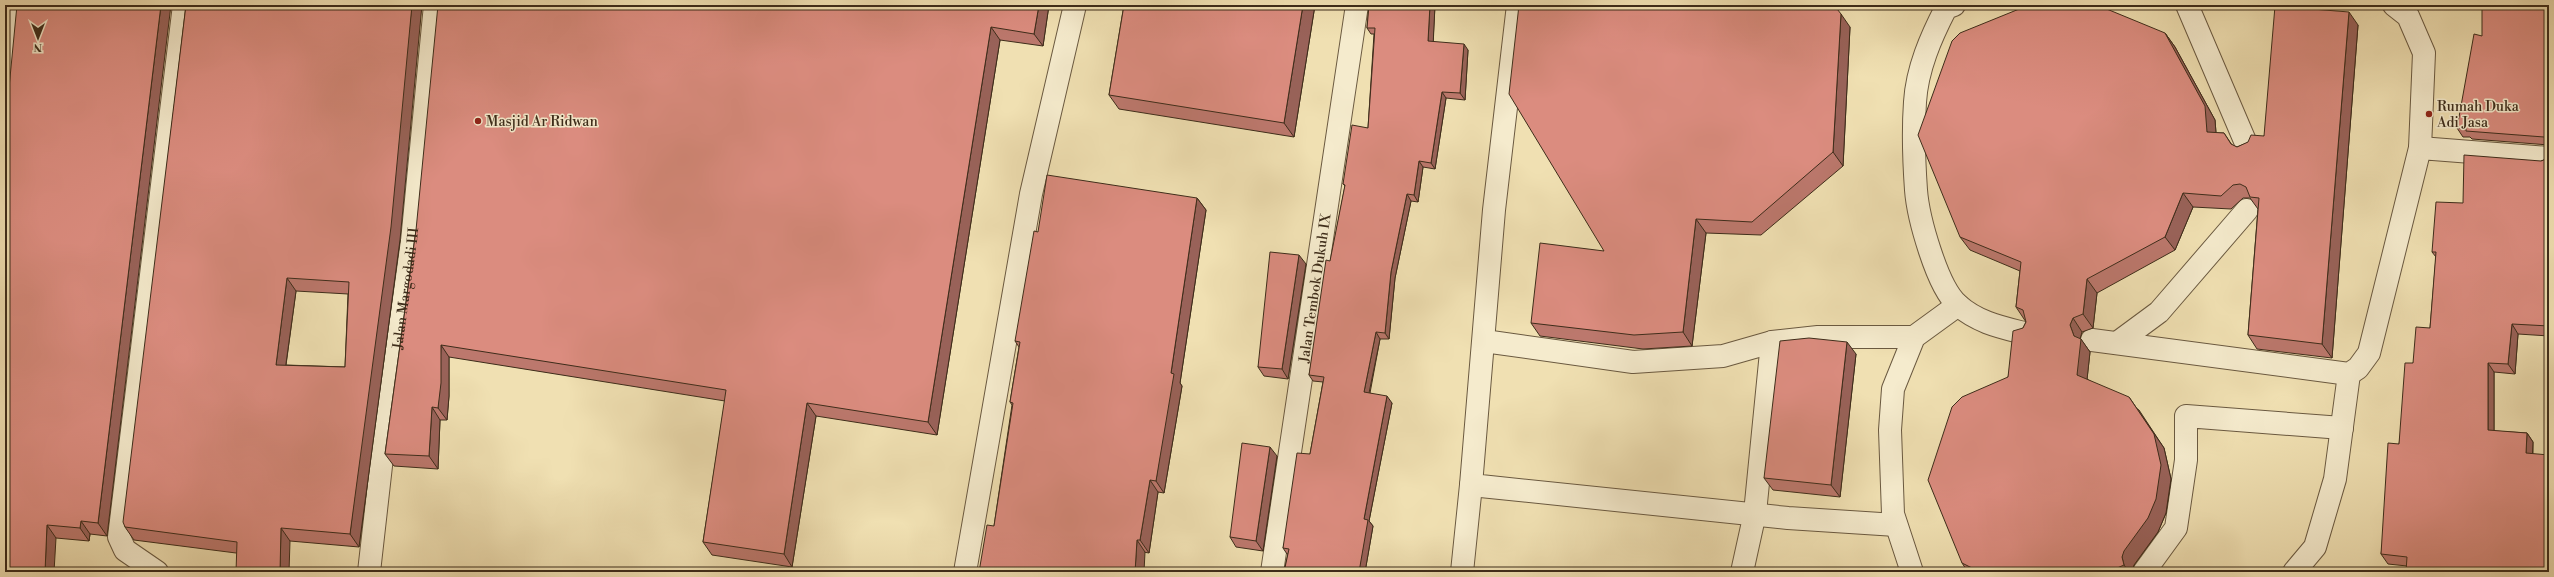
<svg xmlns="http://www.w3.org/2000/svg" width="2554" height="577" viewBox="0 0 2554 577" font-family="'Libre Bodoni',serif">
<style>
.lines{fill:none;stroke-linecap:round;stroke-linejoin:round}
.minor-casing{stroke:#6a5940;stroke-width:24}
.minor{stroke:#f5ebcd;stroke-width:22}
.wall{fill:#bc786d;stroke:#3d2c1a;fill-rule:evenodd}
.shaded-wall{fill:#996259;stroke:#3d2c1a}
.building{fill:#db8c7f;stroke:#3d2c1a;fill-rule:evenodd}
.poi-dot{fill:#8f2418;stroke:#f5ebcd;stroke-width:1.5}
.labels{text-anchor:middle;stroke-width:3;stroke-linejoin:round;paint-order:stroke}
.poi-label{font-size:14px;fill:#3d2c1a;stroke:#f5ebcd;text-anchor:start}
.street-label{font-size:14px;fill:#3d2c1a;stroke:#f5ebcd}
</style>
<rect width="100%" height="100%" fill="#f0e0b2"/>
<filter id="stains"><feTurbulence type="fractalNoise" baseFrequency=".005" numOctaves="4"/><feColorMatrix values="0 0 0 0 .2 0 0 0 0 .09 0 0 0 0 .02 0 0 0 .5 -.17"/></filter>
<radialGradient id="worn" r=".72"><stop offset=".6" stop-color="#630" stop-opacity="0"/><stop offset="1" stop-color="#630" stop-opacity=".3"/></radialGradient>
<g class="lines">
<defs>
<g id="minor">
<polyline points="1518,5 1494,210 1471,485 1788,518 1896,525"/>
<path d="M1954 5 1946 8C1931 37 1917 69 1915 102 1913 130 1914 162 1916 190 1918 217 1937 287 1958 305 1977 322 2000 327 2024 333"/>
<polyline points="2187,5 2248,148"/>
<polyline points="2394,5 2408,16 2424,53 2420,148"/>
<polyline points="5,99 14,5"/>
<polyline points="2092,340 2349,374 2358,368 2369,353 2420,148 2549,158"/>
<polyline points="1484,341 1633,362 1723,356 1772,342 1818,337 1914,337"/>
<polyline points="2117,343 2159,312 2247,210"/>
<polyline points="157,572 125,550 119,537 184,5"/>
<path id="s1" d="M369 572 382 457 412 241 435 5"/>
<polyline points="965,572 1031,194 1075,5"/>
<path id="s2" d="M1272 572 1357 5"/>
<polyline points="1462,572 1471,485"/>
<polyline points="1742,572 1755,513 1772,342"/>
<polyline points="1912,572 1893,514 1890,430 1893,389 1914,337 1958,305"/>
<polyline points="2144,572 2176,528 2186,460 2186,416 2342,428"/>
<polyline points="2294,572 2315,547 2335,479 2349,374"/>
</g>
</defs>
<use href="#minor" class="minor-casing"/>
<use href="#minor" class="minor"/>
</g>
<g class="wall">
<path d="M186 5 400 240 359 547 290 541 236 553 134 540 125 527ZM296 291 348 294 345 367 286 365Z"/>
<polygon points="1049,5 1043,46 1000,40 937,435 816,416 792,567 712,555 703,542 725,401 449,357 449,396 447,420 440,420 438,469 394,466 385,454 416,230"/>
<polygon points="1124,5 1315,5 1294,137 1119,109 1109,95"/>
<polygon points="1369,5 1435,5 1433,42 1468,50 1465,100 1446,98 1435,169 1423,167 1418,202 1411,201 1395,278 1389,339 1380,339 1370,393 1392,403 1369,521 1373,526 1365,572 1284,572 1288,554 1287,554 1283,548 1310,454 1323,382 1313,381 1309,375 1345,186 1343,184 1368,128 1374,34 1371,34 1367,28"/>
<polygon points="2549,5 2549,145 2472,139 2470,137 2463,137 2457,128 2482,36"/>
<polygon points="2358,25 2332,358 2257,349 2248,335 2258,209 2250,198 2243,198 2231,209 2193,207 2175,250 2097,293 2093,328 2082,332 2080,338 2090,352 2087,379 2139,410 2164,448 2171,479 2166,513 2158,532 2134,565 2132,571 2132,572 1968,572 1962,563 2008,377 2023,328 2026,322 2016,307 2020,271 1970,250 1960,237 2165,33 2175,47 2215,120 2216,133 2224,133 2232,145 2237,147 2264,136"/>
<polygon points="1850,27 1843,166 1761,235 1706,233 1692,346 1643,349 1540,336 1531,323 1604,251"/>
<polygon points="5,94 107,536 90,534 89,541 56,538 5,572"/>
<polygon points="2549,158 2549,336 2518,334 2515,374 2494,372 2494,431 2527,433 2533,442 2533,454 2407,566 2388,564 2381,554 2399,444 2413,363 2430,328 2436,257 2432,252 2541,161"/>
<polygon points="1197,198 1206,210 1180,383 1182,386 1164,493 1158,492 1149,553 994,526 1012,405 1010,402 1019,347 1015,341"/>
<polygon points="1306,264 1288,379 1264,376 1258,367"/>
<polygon points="1856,354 1840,497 1773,490 1764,478"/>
<polygon points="1277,456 1263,551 1236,547 1230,537"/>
</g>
<g class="shaded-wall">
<polygon points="161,5 171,5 107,536 98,523"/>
<polygon points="412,5 422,5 400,240 359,547 350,534"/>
<polygon points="1039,5 1049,5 1043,46 1034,34"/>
<polygon points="1303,5 1315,5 1294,137 1284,123"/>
<polygon points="1430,5 1435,5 1433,47 1428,41"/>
<polygon points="2349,12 2358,25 2332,358 2322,344"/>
<polygon points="1841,14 1850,27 1843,166 1833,152"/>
<polygon points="991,27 1000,40 937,435 928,422"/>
<polygon points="2165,33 2175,47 2215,120 2217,146 2207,132"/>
<polygon points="1464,44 1468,50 1465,100 1460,93"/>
<polygon points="1442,92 1446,98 1435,169 1431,163"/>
<polygon points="1419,161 1423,167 1418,202 1414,195"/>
<polygon points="2183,193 2193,207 2175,250 2165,237"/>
<polygon points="1407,194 1411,201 1395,278 1389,339 1385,333 1391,272"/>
<polygon points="1197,198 1206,210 1180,383 1182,386 1164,493 1156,481 1171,373"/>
<polygon points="1696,219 1706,233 1692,346 1683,332"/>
<polygon points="1299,255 1306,264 1288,379 1282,369"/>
<polygon points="287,278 296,291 284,378 276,365"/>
<polygon points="2087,279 2097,293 2093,328 2083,314"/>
<polygon points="2073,318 2082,332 2080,339 2081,339 2090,352 2086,389 2077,375 2074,336 2070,325"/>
<polygon points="2512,324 2518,334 2515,374 2508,364"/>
<polygon points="1376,332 1380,339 1368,398 1364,392"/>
<polygon points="1847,342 1856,354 1840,497 1831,485"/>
<polygon points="441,345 449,357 449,396 447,420 438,408"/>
<polygon points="2488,363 2494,372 2494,440 2488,430"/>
<polygon points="1387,396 1392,403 1369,521 1373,526 1365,572 1359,572 1364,519"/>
<polygon points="2129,397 2164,448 2171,479 2166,513 2158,532 2134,565 2132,571 2132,572 2129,572 2124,565 2122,557"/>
<polygon points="807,403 816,416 792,567 784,554"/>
<polygon points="432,407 440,420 438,469 429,456"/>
<polygon points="2527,433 2533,442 2532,463 2526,453"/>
<polygon points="1270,447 1277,456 1263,551 1256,541"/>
<polygon points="1150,480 1158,492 1149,553 1140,540"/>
<polygon points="81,521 90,534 89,541 80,528"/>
<polygon points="47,525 56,538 54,572 45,572"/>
<polygon points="281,528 290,541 289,572 280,572"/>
<polygon points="1137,540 1145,552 1144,572 1135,572"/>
</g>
<g class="building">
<polygon points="17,5 161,5 98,523 81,521 80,528 47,525 45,572 5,572 5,94 6,94 9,88"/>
<path d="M186 5H412L391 227 350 534 281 528 280 572H236L237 542 125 527 123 522ZM287 278 349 282 345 367 276 365Z"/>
<polygon points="438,5 1039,5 1034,34 991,27 928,422 807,403 784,554 703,542 726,390 441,345 441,383 438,408 432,407 429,456 385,454 416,230"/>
<polygon points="1124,5 1303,5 1284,123 1109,95"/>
<polygon points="1369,5 1430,5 1428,41 1464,44 1460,93 1442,92 1431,163 1419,161 1414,195 1407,194 1391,272 1385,333 1376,332 1364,392 1387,396 1364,519 1368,520 1359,572 1350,571 1350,572 1284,572 1289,549 1283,548 1297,453 1310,454 1324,377 1309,375 1326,260 1330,261 1345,185 1343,184 1352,125 1368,128 1375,28 1367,28"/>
<polygon points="1519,5 1834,5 1841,14 1833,152 1752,222 1696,219 1683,332 1634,335 1531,323 1540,243 1604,251 1509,94"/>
<polygon points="2029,5 2097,5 2165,33 2205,106 2207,132 2224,133 2231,144 2237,147 2248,142 2251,135 2264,136 2275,6 2349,12 2322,344 2248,335 2259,198 2250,197 2246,187 2240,184 2233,185 2221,196 2183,193 2165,237 2087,279 2083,314 2073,318 2070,325 2074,336 2081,339 2077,375 2129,397 2154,434 2161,465 2156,499 2148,518 2124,551 2122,557 2124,565 2108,572 1980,572 1962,563 1928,480 1952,407 1962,397 2008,377 2013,331 2023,328 2026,322 2023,310 2016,307 2021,262 1960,237 1918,135 1952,41 1960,33"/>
<polygon points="2482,5 2549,5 2549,140 2544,137 2466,131 2466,128 2457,128 2474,34 2482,36"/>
<polygon points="2464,155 2541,161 2549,158 2549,203 2548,217 2549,217 2549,326 2512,324 2508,364 2488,363 2488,430 2527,433 2526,453 2549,455 2549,572 2406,572 2407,557 2381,554 2388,443 2399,444 2405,363 2413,363 2416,327 2430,328 2436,252 2432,252 2436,202 2463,203"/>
<polygon points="1047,175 1197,198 1171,373 1174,374 1156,481 1150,480 1140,540 1137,540 1135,572 979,572 987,525 994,526 1013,403 1010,402 1020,342 1015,341 1034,231 1038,232"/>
<polygon points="1270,252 1299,255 1282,369 1258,367"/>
<polygon points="1809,338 1847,342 1831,485 1764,478 1780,341"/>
<polygon points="1242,443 1270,447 1256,541 1230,537"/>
</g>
<g class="poi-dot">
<circle cx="2429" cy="114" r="4"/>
<circle cx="478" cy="121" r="4"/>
</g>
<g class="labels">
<g class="poi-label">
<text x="2437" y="111">Rumah Duka<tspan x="2437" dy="16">Adi Jasa</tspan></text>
<text x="486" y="126">Masjid Ar Ridwan</text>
</g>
<g class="street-label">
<text dy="5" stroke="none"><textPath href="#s1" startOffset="286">Jalan Margodadi III</textPath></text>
<text dy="5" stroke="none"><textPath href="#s2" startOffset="287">Jalan Tembok Dukuh IX</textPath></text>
</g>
</g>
<rect width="2554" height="577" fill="none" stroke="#f0e0b2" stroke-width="20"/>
<rect x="6" y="6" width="2542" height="565" fill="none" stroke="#3d2c1a" stroke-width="2"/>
<rect x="10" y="10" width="2534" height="557" fill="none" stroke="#3d2c1a"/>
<g transform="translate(38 38) rotate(180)" stroke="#f5ebcd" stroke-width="3" paint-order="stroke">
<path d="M0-3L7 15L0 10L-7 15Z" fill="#3d2c1a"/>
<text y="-6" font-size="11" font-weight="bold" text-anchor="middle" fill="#3d2c1a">N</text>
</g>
<rect width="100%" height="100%" filter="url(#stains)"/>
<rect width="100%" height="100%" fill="url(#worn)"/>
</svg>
